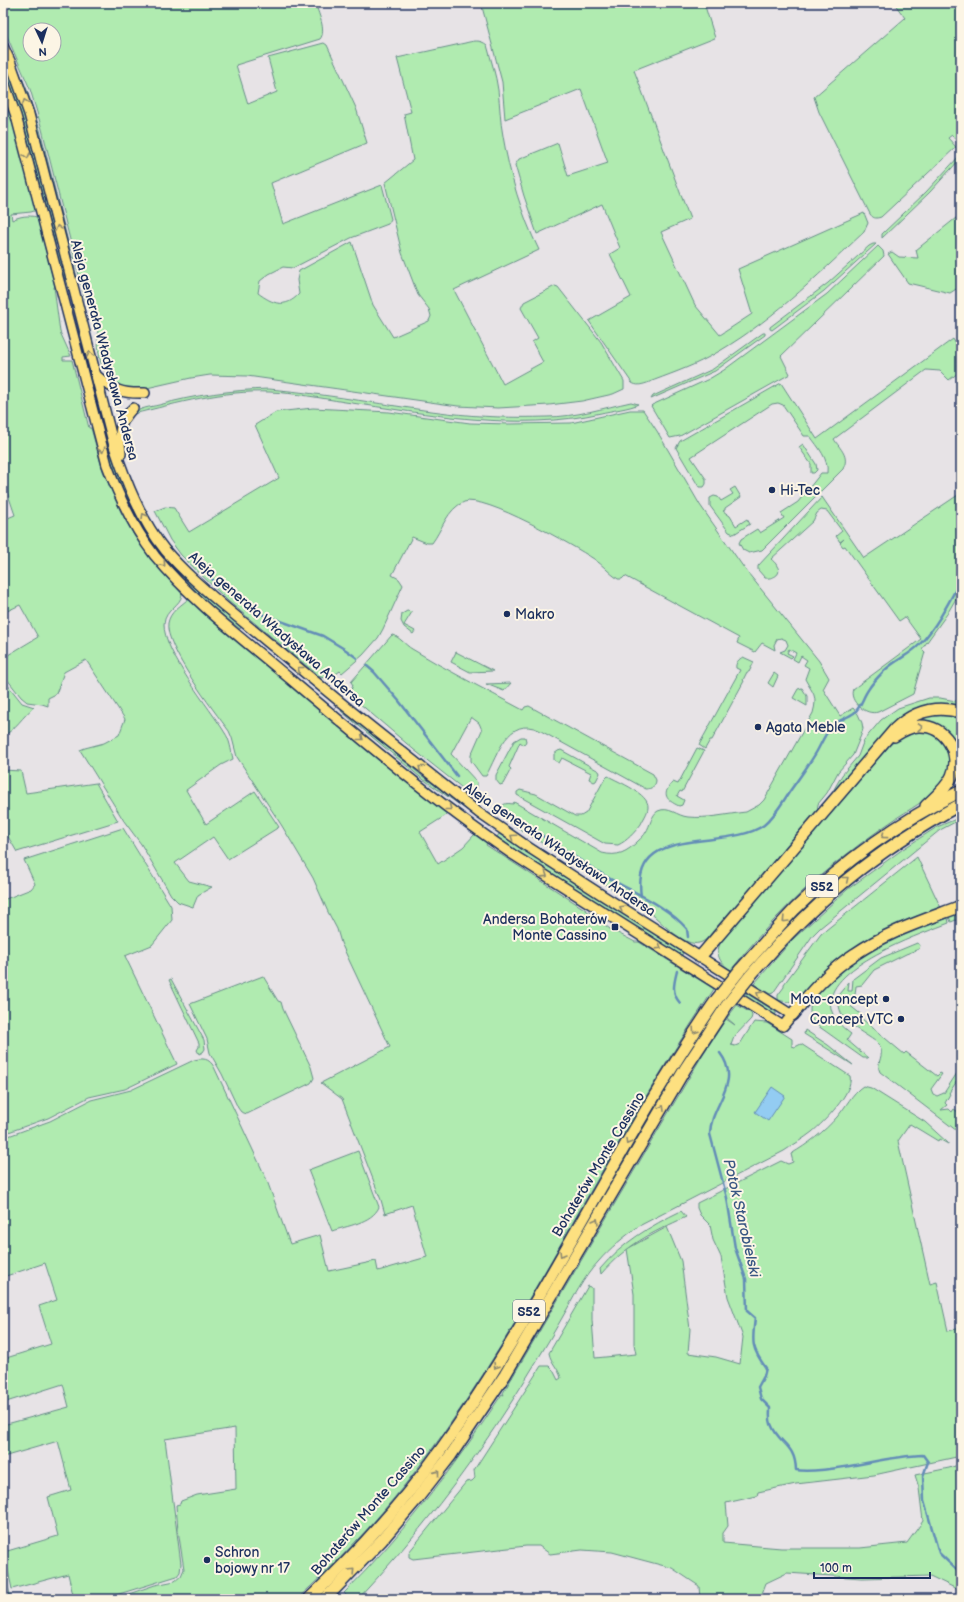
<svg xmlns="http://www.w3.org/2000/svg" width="964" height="1602" viewBox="0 0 964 1602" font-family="'Balsamiq Sans',sans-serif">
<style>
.green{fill:#b0ebb0;stroke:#668d87;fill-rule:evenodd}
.water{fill:#93ccf2;stroke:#638db7}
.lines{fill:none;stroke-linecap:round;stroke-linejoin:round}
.stream{stroke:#638db7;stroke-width:2.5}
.major-casing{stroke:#1b2f5e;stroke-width:12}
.highway-casing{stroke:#1b2f5e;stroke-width:14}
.major{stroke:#fde080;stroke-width:9}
.highway{stroke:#fde080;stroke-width:11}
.highway-bridge-casing{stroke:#1b2f5e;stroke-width:14;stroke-linecap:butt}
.highway-bridge{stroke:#fde080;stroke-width:11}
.oneway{stroke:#8c886f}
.poi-dot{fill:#1b2f5e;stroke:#fcf5e5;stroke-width:1.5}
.labels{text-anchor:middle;stroke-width:4;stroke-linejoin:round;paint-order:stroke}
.shield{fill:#fcf5e5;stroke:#5e6a86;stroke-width:1}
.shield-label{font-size:13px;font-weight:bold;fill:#1b2f5e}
.street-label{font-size:14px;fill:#1b2f5e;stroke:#fcf5e5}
.poi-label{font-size:14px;fill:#1b2f5e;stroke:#fcf5e5;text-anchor:start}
.water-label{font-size:15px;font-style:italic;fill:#395683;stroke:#fcf5e5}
</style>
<rect width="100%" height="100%" fill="#e7e3e6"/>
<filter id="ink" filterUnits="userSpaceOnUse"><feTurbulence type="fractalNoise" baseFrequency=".025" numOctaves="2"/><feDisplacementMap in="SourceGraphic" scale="8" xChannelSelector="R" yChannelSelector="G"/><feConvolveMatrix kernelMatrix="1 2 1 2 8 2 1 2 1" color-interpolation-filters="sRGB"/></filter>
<g filter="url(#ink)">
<g class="green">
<path d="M3 3H315C318 12 327 31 320 39L236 65 248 104 277 92 268 58 324 43 327 45 356 108 367 143 271 183 283 224 382 185 391 219 388 224 351 238 293 268 283 267 269 274 260 281 258 293C273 304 285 309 299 294L297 280 299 271 352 242 373 305 393 337 429 321 431 316 429 309 418 295 402 253 385 183 413 160 404 114 411 112 397 58 465 43C473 41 480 39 487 45 491 60 496 75 498 90 500 105 500 121 503 136 509 173 522 216 539 250L454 290 503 384 543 362 532 342 538 338 521 308 524 302 555 286 558 287 601 342 624 381V389L613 394 582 401 549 405 498 408 458 406 247 376 210 375 191 378 138 390 119 389 120 385C99 371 98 357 98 335 98 322 90 310 85 299L42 129 30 89 3 27ZM30 30H54V54H30Z"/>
<path d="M481 3H704L715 38 634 70 690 219 661 232 695 305 720 335 752 314 738 269 864 213 868 223 864 232C815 278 768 325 709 357 689 368 667 375 647 383 641 385 637 386 632 383L589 321 631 297 610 254 620 248 602 204 537 234 524 196 515 165 519 159 558 143 568 176 608 163 581 89 505 119 502 82Z"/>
<path d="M894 3H961V142H958L952 135 948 138 956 147 881 217C875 219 873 218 870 214L819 112 814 97 905 18Z"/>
<polygon points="3,32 27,90 40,130 77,278 39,131 26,91"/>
<polygon points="3,57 19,97 26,120 57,244 55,244 23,120 3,65"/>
<path d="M3 92 24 158 37 210 31 212 11 214 12 220C20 216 28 215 37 217L55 286 54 287 60 332 71 356 63 357V360H72L89 428H91L103 471 121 512 135 537 182 594C181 606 165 609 164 624 163 652 210 708 225 733 230 740 231 750 233 759L221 765 186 790 206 824 255 791 279 827 228 859 213 837 175 863 189 881 212 887 198 895 193 907 178 902 171 895 141 844 124 821 80 750 85 748 104 743 119 735 125 719 86 660 64 672 56 694 48 698V706L42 704 27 702 21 697 3 674V658L38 637 20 605 3 613V520L15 515 3 480Z"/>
<polygon points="961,154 961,158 930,192 882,238 882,234 926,192"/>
<polygon points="961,214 961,286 950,293 908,283 888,254 892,252 899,257 918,258 916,250"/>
<polygon points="873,244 876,244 824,291 772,330 770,329 770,327 828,283 869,246"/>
<polygon points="878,246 883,251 884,256 781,356 790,374 680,436 670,438 651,406 652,405 709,379 724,370 827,294"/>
<polygon points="58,251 60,253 69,290 59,265 56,252"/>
<polygon points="763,333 765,333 765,335 715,371 651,399 653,396 713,369"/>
<path d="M953 339 961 353V376L958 373 949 380 940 371 926 370 834 439C840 449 850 456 843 469L762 550 749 553 743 550 739 543 741 539 757 529 760 533 784 518 781 513 798 502 821 473H827C829 459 818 447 810 436H804L783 405 778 403 772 404 691 457 706 479V484L704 487H699L676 448 680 441 781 383 817 439Z"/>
<path d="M269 389C329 394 388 406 447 413 480 417 514 418 547 417 576 417 603 408 631 402L638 404C632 408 609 411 601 413 517 432 429 414 345 402 320 398 295 393 270 392 223 390 178 403 133 414 139 408 150 407 159 405 195 395 231 390 269 389Z"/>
<path d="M313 408 389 412 470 423 509 424 571 423 630 410H643L657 431 700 505 744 568 819 661 829 678 823 689 840 716 853 708 858 714 862 723 863 729 861 735 853 755 838 772 827 793 818 804 817 812 713 931C709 936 705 942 699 943 685 947 663 924 654 916L505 819 501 814 500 809C503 803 507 803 513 804L514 802 602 853C618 857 627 852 638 841 641 838 644 836 646 832 650 826 652 814 658 811 669 806 677 816 688 817 707 819 727 814 746 812L759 805 764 800 813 713C818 695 813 694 805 679L809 668 804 665 807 660 801 656 798 662 793 659 796 653 789 649 787 653 793 656 791 658 780 652 785 650 788 645 786 640 781 638 777 639 774 645 775 650 762 643 755 652 737 643 739 638 625 576 622 579H618C609 573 603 565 594 559 574 546 484 494 464 502 447 509 442 530 432 543H427L412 537 392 575 399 579 403 585 383 629 378 638 363 655 342 673 340 671 329 679 320 677 228 601 181 555 170 540 155 511 165 507 174 508 189 532 279 478 255 425 276 412Z"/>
<path d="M101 426H104C119 485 138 523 178 570 196 592 220 609 241 627L240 629C164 569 126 521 101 426Z"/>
<polygon points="803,444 816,464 817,470 814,473 811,473 811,464 799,447"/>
<polygon points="735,487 741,497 725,508 725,510 723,511 730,516 736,526 747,519 750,524 734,534 729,532 710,506 710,498 714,496 718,497 721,501 733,494 730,490"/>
<path d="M961 493V590L947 614 922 649 925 652 913 694 878 712C866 716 848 701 853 689L921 639 905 617 899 621 845 546 843 547 840 543 844 539 840 542 836 536 842 531 827 511 821 510 817 513 813 521 771 559C773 561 776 563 777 566 783 575 772 579 765 578L758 570V566L822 497 864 558Z"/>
<path d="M187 600H191L232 637 237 642 239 641 382 762 448 814 420 832 438 864 463 847 475 834 487 843 486 845 586 910 610 929 635 942H639L714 989C655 1077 603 1169 551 1261 507 1337 462 1413 407 1482 374 1524 337 1563 297 1599H114L155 1585 175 1581 181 1576 184 1569 178 1530 176 1505 180 1504 181 1501 197 1495 236 1489 235 1428 165 1439 181 1564 180 1572 177 1576 103 1599H74L68 1574 12 1589 4 1552 58 1536 48 1497 71 1490 58 1441 3 1457V1425L69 1407 63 1384 3 1403V1359L51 1344 39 1306 57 1300 45 1263 3 1277V1138L50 1121 91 1100 131 1090 194 1060C203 1058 209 1058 214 1067L266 1178 290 1244 320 1235 329 1271 376 1261 378 1271 427 1257 412 1205 385 1214 381 1200 342 1099 321 1083 390 1047 341 943 337 929 328 912 313 878 282 826 237 757 232 738 229 731C214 711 164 646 168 623 170 612 179 607 187 600Z"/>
<polygon points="407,611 412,612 404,625 415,631 413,634 404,627 401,621 402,614"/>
<path d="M392 635C399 636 405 645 412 649 448 671 486 690 523 710L525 707 529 706 653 774 656 780C656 786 651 789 646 789L539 730C508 716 498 754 486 776H482L471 761V755L482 730 479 723 471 717 451 754 477 782V788C474 791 471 792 466 791L413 749 352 697 351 690 353 685 351 682Z"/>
<polygon points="456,652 493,671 470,672 451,662"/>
<path d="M743 657 754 662 749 672H747L743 680 744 681 712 740H710L705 749 699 745 740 670 736 668C735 663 739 659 743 657Z"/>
<polygon points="774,673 778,676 773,687 768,683"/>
<path d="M3 679 22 703 34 707C24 715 14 731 3 736Z"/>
<polygon points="511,683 504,691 486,684 487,684"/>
<polygon points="802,688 807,696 807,706 793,698 798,689"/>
<polygon points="929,698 940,698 961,702 961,708 925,706 834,792 833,791 842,775 858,756 864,740 881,720 898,708"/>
<polygon points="342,709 421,775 464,807 464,808 420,777 341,711"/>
<path d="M946 714 961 717V761C959 733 941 723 915 719L924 716Z"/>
<path d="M923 731C940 736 952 746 949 765 949 769 949 774 947 777 936 795 915 806 898 817 882 828 866 839 851 851 805 885 766 926 731 970 719 963 714 953 722 940L890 745C900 736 910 732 923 731Z"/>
<polygon points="521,737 525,737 526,741 524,745 520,742 509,767 511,769 503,784 500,785 496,780 496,775 514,741"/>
<path d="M697 748 704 751 682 792 680 791 677 796 684 800 682 805 679 806C666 800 661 794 673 782L678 784Z"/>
<polygon points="561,750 599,771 600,773 596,781 594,782 589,779 591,773 562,758 559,763 554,760 554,754 558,751"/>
<polygon points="3,770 21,771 26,793 96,783 118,821 17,852 3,828"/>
<path d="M608 776C619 782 649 794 648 807 648 813 643 819 641 824 635 832 627 841 618 845L605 844 517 795V792L520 790 536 794 575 816H581L586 813 604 780Z"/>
<polygon points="961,817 961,819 940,830 820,928 813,935 773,993 770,994 754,984 793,939 848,889 903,849 937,827"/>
<polygon points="123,828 171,906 172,920 152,945 125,956 177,1064 125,1089 89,1097 48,1118 3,1134 3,900 31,889 35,884 24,860"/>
<polygon points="499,834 682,952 683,954 680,955 536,864 497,837"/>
<path d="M917 857 941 908C902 923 863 937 830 965 821 973 803 998 793 1001 787 1003 783 1001 778 1000V995L784 987V984L821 934Z"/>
<polygon points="961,912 961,918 951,922 949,917"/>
<path d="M948 918 949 923C913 937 780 982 851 1034L847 1040 868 1058H863L814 1023C808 1013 809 1005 815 996 826 985 837 973 849 964 879 943 913 929 948 918Z"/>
<path d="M917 943 920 945 919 949 906 954 874 970 862 985 856 986 855 995 848 1004 863 1016 861 1018 904 1054 906 1052 937 1076 940 1073 942 1074 931 1089 933 1094 937 1096 944 1093 961 1067V1075L949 1093 950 1094 945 1103 947 1105 941 1110 949 1109 952 1112 954 1109 961 1114V1134L880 1072C875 1063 886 1055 879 1045 877 1042 872 1039 869 1037 851 1025 836 1019 839 994L849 982 848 991H852L853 979 881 958Z"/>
<polygon points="263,976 278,1001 281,1002 283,1009 311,1067 314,1078 311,1083 247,1114 241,1112 238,1108 222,1074 210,1053 207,1039 190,1004"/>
<polygon points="171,979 204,1040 205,1049 203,1052 199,1054 197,1050 199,1047 199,1043 169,980"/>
<polygon points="746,993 776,1012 776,1014 774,1015 744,996"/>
<path d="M737 1005 751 1013 752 1016 751 1019 734 1037 731 1045 735 1046 740 1044 754 1022 767 1023 792 1039V1046L795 1047 801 1044 850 1076C854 1092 824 1122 812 1132 803 1139 793 1145 784 1151L639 1226C624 1237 610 1248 598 1262 583 1278 573 1299 562 1318 546 1346 529 1374 512 1401 467 1472 415 1538 358 1599H350L344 1593C404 1533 456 1465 502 1394L504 1395 503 1393 703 1054 726 1019 735 1025 727 1018Z"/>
<polygon points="805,1030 828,1045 853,1065 804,1034"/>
<path d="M863 1086 871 1088 925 1122 948 1143V1144L939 1139 938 1141 910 1124 898 1141 930 1284 937 1282 948 1331 961 1328V1456L874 1475 796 1484 758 1492 757 1496 726 1503 728 1526 723 1533V1543L781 1548H860L907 1543 923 1521 919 1488 915 1475 949 1468 961 1464V1591L930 1576 862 1578 787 1573 766 1583 760 1599H700L699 1586 672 1568 612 1552 582 1550 550 1554 539 1546H526L413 1559 409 1557V1552L466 1482 472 1481 475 1478 474 1470 541 1366H549L553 1370 558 1380 561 1378C559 1369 551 1363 549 1353L588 1286 592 1288V1320L595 1358 636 1354 634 1344V1294L627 1249 667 1227 681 1261 690 1329 688 1353 716 1357 740 1364 743 1337 728 1297 721 1257 713 1240 710 1225 700 1215 697 1208V1203L781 1161 788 1164 793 1162 791 1154C808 1144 824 1132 837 1117 846 1107 852 1093 863 1086Z"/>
<path d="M358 1151 379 1207C372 1223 346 1226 332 1231L308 1170Z"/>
<path d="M681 1211 686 1217C651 1233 626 1245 601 1274L600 1269C622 1243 650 1226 681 1211Z"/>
<polygon points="3,1566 11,1599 3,1599"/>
</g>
<polygon class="water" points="772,1087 785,1096 768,1121 755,1112"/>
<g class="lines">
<g class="stream">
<polyline points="209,577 261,614 323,636 346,650 357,658"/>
<polyline points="367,666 374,672 399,701 457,776"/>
<path d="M516 819C547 838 576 859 607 877 634 893 666 905 687 929L688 937"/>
<path d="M641 896C630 822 727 852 764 825 775 816 782 803 790 791 799 778 809 765 817 751 821 744 825 734 831 727 836 721 847 718 854 713 861 707 863 697 868 690 872 683 878 677 884 671 895 660 910 655 920 644 937 626 949 602 961 580"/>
<path d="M677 971C674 983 671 993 680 1003"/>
<path d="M720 1053C743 1083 710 1105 710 1134L727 1198 735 1248 746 1279 747 1311 755 1318C752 1342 751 1348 766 1368L764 1376 758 1387 761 1399 770 1408C770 1413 769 1419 771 1424 779 1445 795 1443 796 1470 807 1472 819 1470 830 1469 862 1465 892 1456 923 1455L928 1462 923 1476 924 1501 939 1553 961 1574"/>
</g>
<defs>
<g id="major">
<path d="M3 46 10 61 29 114 114 446C126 482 141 520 165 550 183 571 204 589 225 607L350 710 479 813 528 847 602 895 792 1015 783 1026 512 854C434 801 361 739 289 678 243 639 193 602 155 556 134 529 119 497 107 465L16 116 3 79"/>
<path d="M96 375C112 390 122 394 145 393"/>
<path d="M121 454C119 432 118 424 133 408"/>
</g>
<g id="highway">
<path d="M894 736C902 731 910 726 919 726 945 725 962 753 952 776 947 788 935 797 926 806"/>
<path d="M700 957 895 729C914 711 935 705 961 712"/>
<path d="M740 970C758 950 776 929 795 909 843 862 900 821 961 791"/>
<path d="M750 976C814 901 875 851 961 804"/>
<path d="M792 1015C811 992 830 970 855 954 887 932 925 920 961 906"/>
<path d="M309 1599C355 1555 405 1500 442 1448 544 1305 617 1143 717 999"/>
<polyline points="325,1599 381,1541 416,1500 451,1455 505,1375 685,1069 727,1005"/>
</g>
</defs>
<use href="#major" class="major-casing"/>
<use href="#highway" class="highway-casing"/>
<use href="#major" class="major"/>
<use href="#highway" class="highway"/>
<defs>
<g id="highway-bridge">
<polyline points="717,999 740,970"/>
<polyline points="727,1005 750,976"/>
</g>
</defs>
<use href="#highway-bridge" class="highway-bridge-casing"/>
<use href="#highway-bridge" class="highway-bridge"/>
</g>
<defs><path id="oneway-chevron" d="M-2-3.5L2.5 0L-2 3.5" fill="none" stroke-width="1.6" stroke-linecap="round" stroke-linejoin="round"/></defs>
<g class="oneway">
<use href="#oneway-chevron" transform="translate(25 102) rotate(-109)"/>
<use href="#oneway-chevron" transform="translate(27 156) rotate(75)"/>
<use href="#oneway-chevron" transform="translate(58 228) rotate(-105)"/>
<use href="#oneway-chevron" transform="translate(90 354) rotate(-104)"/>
<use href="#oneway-chevron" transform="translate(102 450) rotate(74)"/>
<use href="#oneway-chevron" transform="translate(144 516) rotate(-119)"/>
<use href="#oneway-chevron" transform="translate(163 564) rotate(48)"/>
<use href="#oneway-chevron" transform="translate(300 669) rotate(-141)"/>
<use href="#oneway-chevron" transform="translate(920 727) rotate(-1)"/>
<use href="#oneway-chevron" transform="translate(361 738) rotate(39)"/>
<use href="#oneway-chevron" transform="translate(421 768) rotate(-141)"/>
<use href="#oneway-chevron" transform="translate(449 808) rotate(38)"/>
<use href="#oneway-chevron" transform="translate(884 836) rotate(144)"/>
<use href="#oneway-chevron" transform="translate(513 837) rotate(-145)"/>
<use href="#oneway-chevron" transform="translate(545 875) rotate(33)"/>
<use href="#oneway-chevron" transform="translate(846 879) rotate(-39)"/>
<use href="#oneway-chevron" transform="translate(622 908) rotate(-148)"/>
<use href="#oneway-chevron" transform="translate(785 920) rotate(134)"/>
<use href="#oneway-chevron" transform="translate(659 947) rotate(32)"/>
<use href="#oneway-chevron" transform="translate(759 994) rotate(-147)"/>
<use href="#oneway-chevron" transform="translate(695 1031) rotate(124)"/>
<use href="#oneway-chevron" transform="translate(662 1108) rotate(-60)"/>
<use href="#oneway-chevron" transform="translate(628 1142) rotate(121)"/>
<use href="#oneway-chevron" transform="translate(596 1221) rotate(-60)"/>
<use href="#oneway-chevron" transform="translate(562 1254) rotate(121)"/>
<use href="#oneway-chevron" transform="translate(496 1366) rotate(122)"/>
<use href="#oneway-chevron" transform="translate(437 1473) rotate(-52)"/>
<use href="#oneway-chevron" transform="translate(352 1571) rotate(-46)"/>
</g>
</g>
<g class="poi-dot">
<circle cx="772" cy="490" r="4"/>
<circle cx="507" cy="614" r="4"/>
<circle cx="758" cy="727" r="4"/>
<rect x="611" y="923" width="8" height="8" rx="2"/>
<circle cx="886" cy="999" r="4"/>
<circle cx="901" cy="1019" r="4"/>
<circle cx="207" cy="1560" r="4"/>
</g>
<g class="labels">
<g class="shield">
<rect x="806" y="875" width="32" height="22" rx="3"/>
<rect x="513" y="1300" width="32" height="22" rx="3"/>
</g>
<g class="shield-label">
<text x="822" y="891">S52</text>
<text x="529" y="1316">S52</text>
</g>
<g class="street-label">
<text transform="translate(105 350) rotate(75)" y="5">Aleja generała Władysława Andersa</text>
<text transform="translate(277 629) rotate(41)" y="5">Aleja generała Władysława Andersa</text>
<text transform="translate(560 849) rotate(34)" y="5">Aleja generała Władysława Andersa</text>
<text transform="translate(598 1164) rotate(-59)" y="5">Bohaterów Monte Cassino</text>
<text transform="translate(368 1510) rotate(-49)" y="5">Bohaterów Monte Cassino</text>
</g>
<g class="poi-label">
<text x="780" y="495">Hi-Tec</text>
<text x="515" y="619">Makro</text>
<text x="766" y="732">Agata Meble</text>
<text x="607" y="924" text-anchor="end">Andersa Bohaterów<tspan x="607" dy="16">Monte Cassino</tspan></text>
<text x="878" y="1004" text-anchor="end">Moto-concept</text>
<text x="893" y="1024" text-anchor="end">Concept VTC</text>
<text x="215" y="1557">Schron<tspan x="215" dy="16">bojowy nr 17</tspan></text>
</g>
<g class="water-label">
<text transform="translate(742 1218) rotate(77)" y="5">Potok Starobielski</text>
</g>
</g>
<rect width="964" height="1602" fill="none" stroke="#fcf5e5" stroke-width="16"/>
<rect x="8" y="8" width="948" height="1586" fill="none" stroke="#1b2f5e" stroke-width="1.5" filter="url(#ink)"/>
<g transform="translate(42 42) rotate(176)"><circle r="19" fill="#fcf5e5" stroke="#a2a6af"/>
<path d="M0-3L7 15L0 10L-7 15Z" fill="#1b2f5e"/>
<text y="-6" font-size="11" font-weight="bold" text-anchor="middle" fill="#1b2f5e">N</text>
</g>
<path d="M814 1572v6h116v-6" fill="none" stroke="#1b2f5e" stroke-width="2"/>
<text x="820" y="1572" font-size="12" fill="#1b2f5e" stroke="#fcf5e5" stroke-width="3" paint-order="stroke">100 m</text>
</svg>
